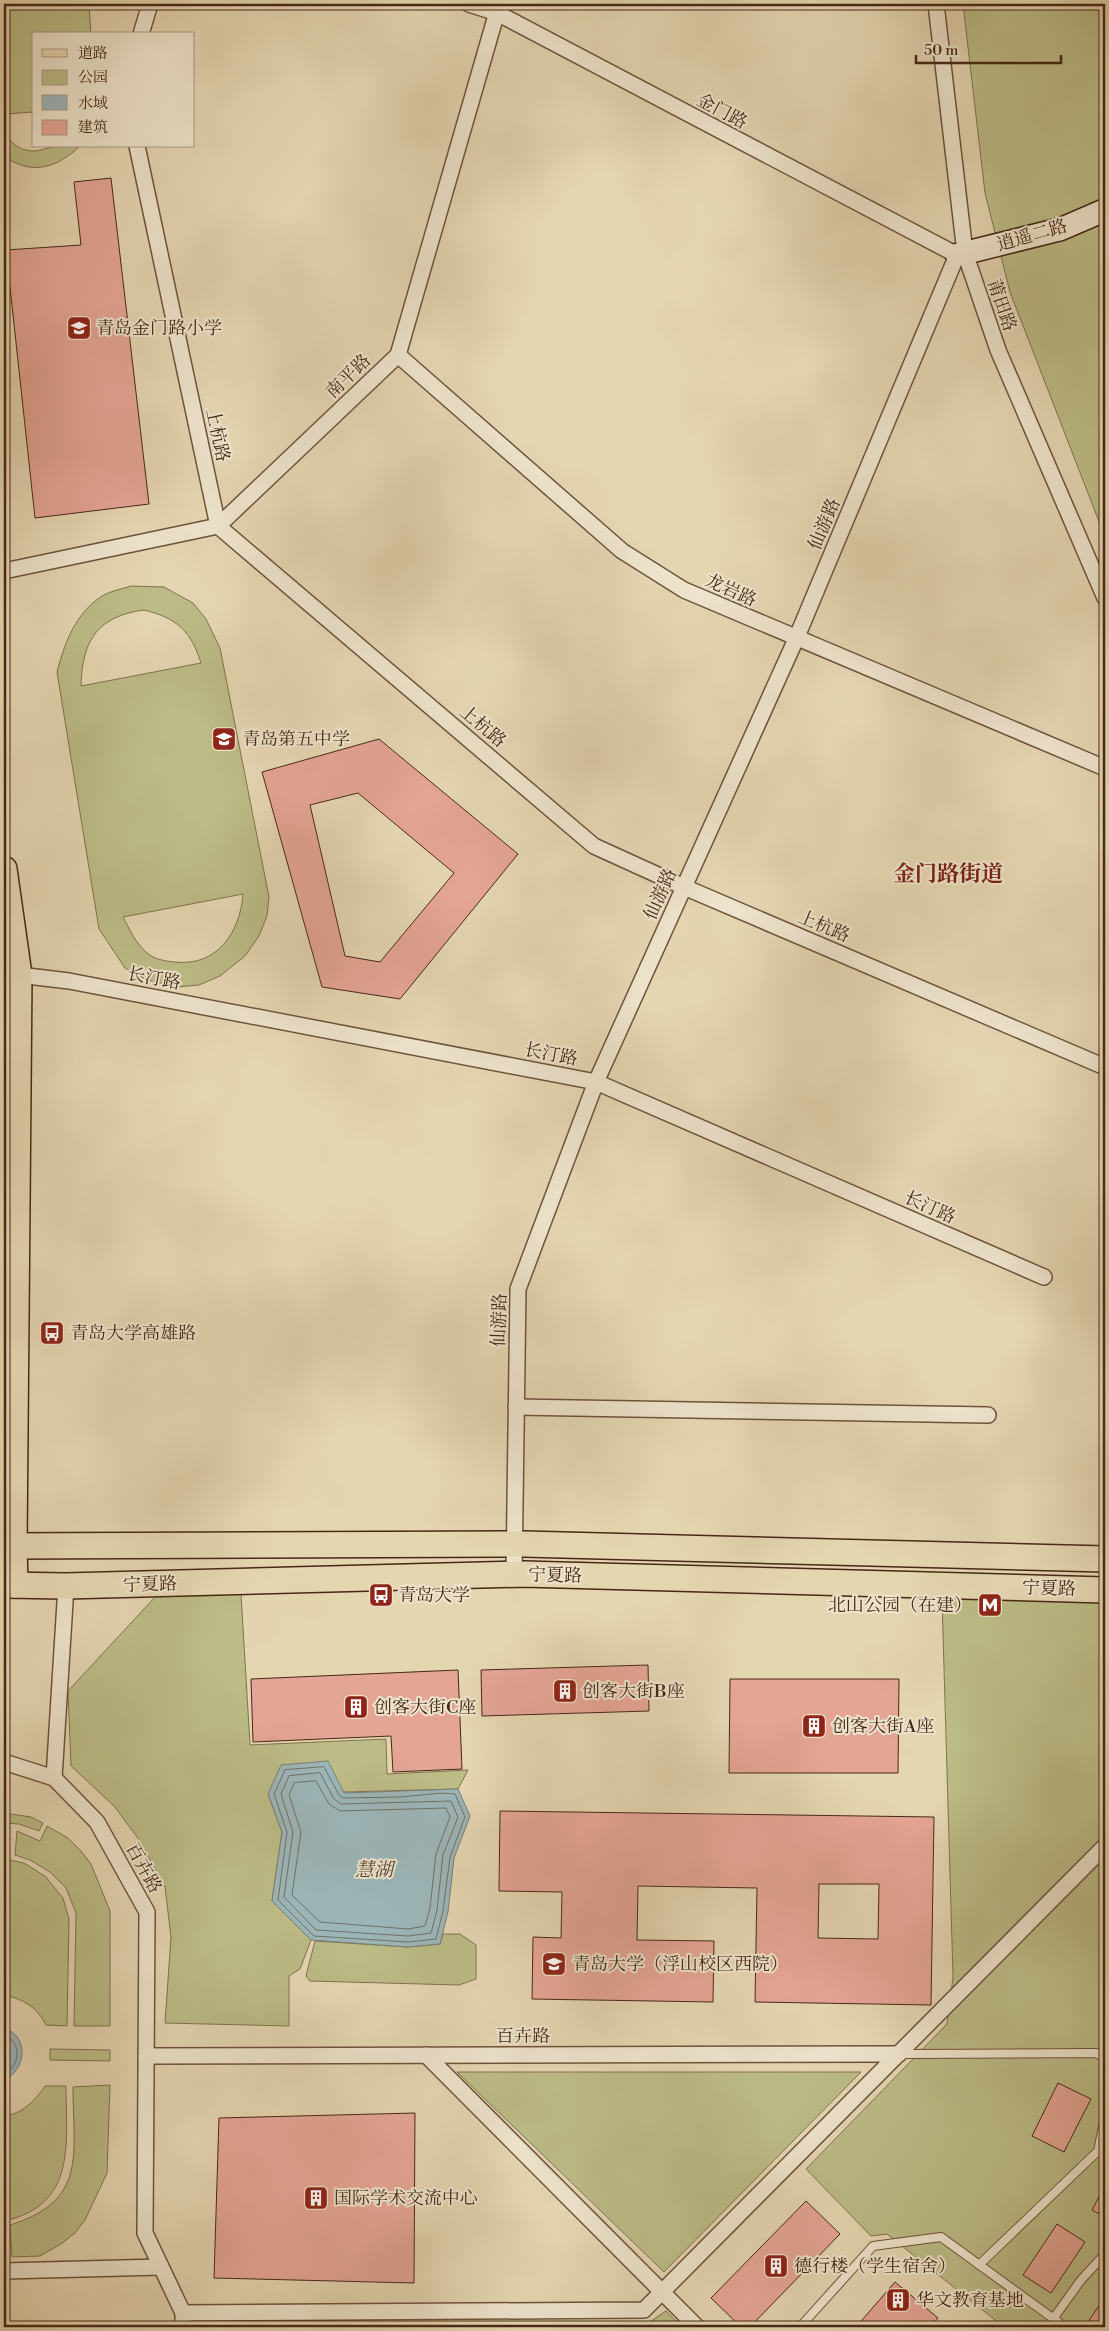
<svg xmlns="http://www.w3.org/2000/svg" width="1109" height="2331" viewBox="0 0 1109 2331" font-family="'Libre Bodoni','Noto Serif SC',serif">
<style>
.green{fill:#bcbc87;stroke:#81724e;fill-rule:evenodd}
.water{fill:#9cb6b9;stroke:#7a7e77}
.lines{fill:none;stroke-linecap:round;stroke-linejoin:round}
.shore{stroke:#717067;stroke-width:1}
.building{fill:#e5a595;stroke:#462915;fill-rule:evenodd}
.lane-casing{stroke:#6e543c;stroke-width:10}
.street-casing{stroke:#6e543c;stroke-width:18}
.secondary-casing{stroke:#462915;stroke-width:25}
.primary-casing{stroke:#462915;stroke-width:28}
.lane{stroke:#eee4cd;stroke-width:8}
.street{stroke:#eee4cd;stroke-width:15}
.secondary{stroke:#eee4cd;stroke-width:22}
.primary{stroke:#e5d6b2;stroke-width:25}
.labels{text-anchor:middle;stroke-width:4;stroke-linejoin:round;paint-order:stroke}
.street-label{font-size:18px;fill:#462915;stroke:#eee4cd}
.poi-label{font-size:18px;fill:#462915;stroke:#eee4cd;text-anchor:start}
.water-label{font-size:19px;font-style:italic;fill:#574536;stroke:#eee4cd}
.district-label{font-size:22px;font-weight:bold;fill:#7a1f14;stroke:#eee4cd}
</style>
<rect width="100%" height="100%" fill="#e5d6b2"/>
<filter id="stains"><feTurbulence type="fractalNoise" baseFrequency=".004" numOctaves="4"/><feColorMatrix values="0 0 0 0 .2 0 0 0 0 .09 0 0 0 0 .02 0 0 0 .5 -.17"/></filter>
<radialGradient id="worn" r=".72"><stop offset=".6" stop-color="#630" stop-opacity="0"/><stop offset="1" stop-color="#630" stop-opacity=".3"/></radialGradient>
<g class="green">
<polygon points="4,4 89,4 91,34 34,34 34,112 4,114"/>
<polygon points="963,4 1105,4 1105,537 1010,292 985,193"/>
<path d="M4 132C11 145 25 154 41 150 46 149 51 147 56 146 64 146 72 146 80 146 57 168 31 176 4 156Z"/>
<path d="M131 586 164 587 193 603 206 619 220 648 269 897 267 916 259 936 245 956 220 976 199 985 177 987 147 980 125 968 99 929 57 672C65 642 75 614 102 596 110 591 122 589 131 586ZM144 610C177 618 191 631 201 663L81 686C82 640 98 616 144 610ZM243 894C240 933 217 967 174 962 164 961 153 959 146 952 135 942 130 930 123 917Z"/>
<polygon points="241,1594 250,1745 386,1739 387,1774 468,1770 458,1789 268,1794 282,1832 272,1901 311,1940 300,1969 289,1976 289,2026 165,2023 171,1937 165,1887 137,1837 114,1806 71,1766 68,1691 156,1596"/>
<polygon points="942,1599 1105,1601 1105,2327 1004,2327 887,2234 871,2236 806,2169 947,2024 953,1977"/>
<polygon points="4,1813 31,1817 43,1823 39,1831 19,1824 4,1823"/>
<polygon points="47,1826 68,1838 81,1851 91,1864 110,1911 110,2026 74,2026 76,1913 66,1888 50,1872 30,1860 15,1855 17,1831 40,1841"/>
<path d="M4 1859 24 1863 45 1876 63 1898 69 1919 67 2026 46 2025C37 2007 23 1999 4 1995Z"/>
<polygon points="443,1934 460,1934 476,1945 476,1979 459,1985 310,1981 306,1976 315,1941 408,1947 440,1944"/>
<polygon points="50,2049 110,2050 110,2061 50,2060"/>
<polygon points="457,2072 861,2072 664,2272"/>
<path d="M110 2085 107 2173 85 2220 75 2233 61 2244 40 2256 12 2257 10 2225C88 2201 73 2154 73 2087Z"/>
<path d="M45 2086H66C66 2144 77 2205 4 2221V2116C22 2114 35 2101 45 2086Z"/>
<polygon points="666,2311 682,2327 313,2327 313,2325 644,2326"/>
</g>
<g class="water">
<polygon points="328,1761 344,1793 458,1789 470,1816 454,1858 448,1912 440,1944 408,1947 311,1940 272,1901 282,1832 268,1794 281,1765"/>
<path d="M4 2028C30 2036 26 2071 4 2080Z"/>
</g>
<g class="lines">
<g class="shore">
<polygon points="324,1767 339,1795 343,1798 400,1797 442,1793 455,1794 465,1817 450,1857 443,1911 436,1939 408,1942 314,1936 278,1900 287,1832 274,1794 285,1770"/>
<polygon points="320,1773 334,1799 341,1804 451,1801 458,1817 443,1855 437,1910 431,1933 408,1936 316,1930 284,1897 293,1832 281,1794 289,1776"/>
<polygon points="316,1781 329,1804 340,1811 446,1808 450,1817 436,1854 430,1908 425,1926 408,1929 320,1922 292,1895 301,1832 289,1795 294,1783"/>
<path d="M4 2034C22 2043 21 2065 4 2075"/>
</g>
</g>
<g class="building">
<polygon points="111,178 149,504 35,518 6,250 81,245 74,182"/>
<path d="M379 739 518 854 400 999 322 987 262 772ZM358 793 454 873 380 962 345 956 310 805Z"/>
<polygon points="648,1665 649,1711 482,1716 481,1670"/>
<polygon points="458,1670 462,1769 393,1772 391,1736 253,1742 251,1679"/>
<polygon points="730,1679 899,1679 898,1773 729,1773"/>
<path d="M500 1811 934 1817 931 2005 755 2002 757 1888 638 1886 637 1940 714 1941 713 2002 532 1999 533 1937 561 1938 562 1892 499 1891ZM819 1884H879L878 1939 818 1938Z"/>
<polygon points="1058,2083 1091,2099 1064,2152 1032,2136"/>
<polygon points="415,2113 414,2283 214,2278 219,2118"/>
<polygon points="1105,2185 1105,2217 1092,2210"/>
<polygon points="806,2201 840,2234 750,2327 741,2327 711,2298"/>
<polygon points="1057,2224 1085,2242 1051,2293 1023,2275"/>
<polygon points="895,2282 938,2318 930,2327 856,2327"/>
<polygon points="1105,2297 1105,2327 1086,2327 1085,2326"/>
</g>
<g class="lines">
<defs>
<g id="lane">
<polyline points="901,2054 1096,2053 1105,2058"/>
<polyline points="979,2265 1098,2151 1105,2117"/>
<polyline points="1053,2319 1081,2280 1105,2254"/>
<polyline points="800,2327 873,2246 941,2237 1065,2327"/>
</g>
<g id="street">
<polyline points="469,4 497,13 957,255 796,639 596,1082 518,1289 514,1575"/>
<polyline points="936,4 965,253 998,350 1105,598"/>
<polyline points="141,34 150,4"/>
<polyline points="137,146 218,526 594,846 684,887 1105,1067"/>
<polyline points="398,355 622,551 684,590 1105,768"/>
<polyline points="4,571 218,526 398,355 499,5"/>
<polyline points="19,975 69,981 596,1082 1044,1277"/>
<polyline points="516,1407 988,1415"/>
<polyline points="66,1586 54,1778 97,1822 147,1912 145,2233 183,2313 183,2327"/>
<polyline points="4,1762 54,1778"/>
<polyline points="426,2055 697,2327"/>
<polyline points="146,2056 899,2054"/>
<polyline points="4,2271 161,2267"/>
<polyline points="183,2313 644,2310 1105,1846"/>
</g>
<polyline id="secondary" points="957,255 1061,229 1105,210"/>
<g id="primary">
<polyline points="4,869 19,975 14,1546 15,1585"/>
<polyline points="4,1546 524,1544 1105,1559"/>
<polyline points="4,1585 66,1586 524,1574 1105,1590"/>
</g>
</defs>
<use href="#lane" class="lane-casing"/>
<use href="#street" class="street-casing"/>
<use href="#secondary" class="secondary-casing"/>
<use href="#primary" class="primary-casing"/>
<use href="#lane" class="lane"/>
<use href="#street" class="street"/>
<use href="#secondary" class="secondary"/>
<use href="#primary" class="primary"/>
</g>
<defs>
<symbol id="school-square" viewBox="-11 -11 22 22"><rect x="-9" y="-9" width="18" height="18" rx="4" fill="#8f2418" stroke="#eee4cd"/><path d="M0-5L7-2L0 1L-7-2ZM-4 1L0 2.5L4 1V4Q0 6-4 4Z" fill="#fff"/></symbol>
<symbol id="bus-square" viewBox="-11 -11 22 22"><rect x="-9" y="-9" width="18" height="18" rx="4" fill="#8f2418" stroke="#eee4cd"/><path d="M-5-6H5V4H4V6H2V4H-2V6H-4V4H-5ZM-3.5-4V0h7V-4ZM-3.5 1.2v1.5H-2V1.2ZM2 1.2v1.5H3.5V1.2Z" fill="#fff"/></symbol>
<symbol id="metro-square" viewBox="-11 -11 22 22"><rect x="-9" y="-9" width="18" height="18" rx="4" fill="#8f2418" stroke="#eee4cd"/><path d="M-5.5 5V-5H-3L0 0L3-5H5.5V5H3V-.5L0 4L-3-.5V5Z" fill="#fff"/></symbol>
<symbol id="building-square" viewBox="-11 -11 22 22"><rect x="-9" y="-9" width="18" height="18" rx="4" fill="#8f2418" stroke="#eee4cd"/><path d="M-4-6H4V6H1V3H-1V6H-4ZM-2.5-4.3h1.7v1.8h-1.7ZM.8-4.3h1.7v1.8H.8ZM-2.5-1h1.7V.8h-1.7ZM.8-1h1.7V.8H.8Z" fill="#fff"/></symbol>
<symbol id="university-square" viewBox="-11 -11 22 22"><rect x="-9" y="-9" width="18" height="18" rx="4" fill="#8f2418" stroke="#eee4cd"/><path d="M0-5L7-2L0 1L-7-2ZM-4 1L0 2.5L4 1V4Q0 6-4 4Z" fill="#fff"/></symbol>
</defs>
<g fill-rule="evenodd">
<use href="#school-square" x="65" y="314" width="28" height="28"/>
<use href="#school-square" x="210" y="725" width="28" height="28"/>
<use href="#bus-square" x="38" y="1319" width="28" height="28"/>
<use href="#bus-square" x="367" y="1581" width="28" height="28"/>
<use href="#metro-square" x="976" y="1591" width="28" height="28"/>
<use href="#building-square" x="551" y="1677" width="28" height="28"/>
<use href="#building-square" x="342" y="1693" width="28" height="28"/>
<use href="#building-square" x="800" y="1712" width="28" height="28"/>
<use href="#university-square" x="540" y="1950" width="28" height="28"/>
<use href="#building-square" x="302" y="2184" width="28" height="28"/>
<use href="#building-square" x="762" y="2252" width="28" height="28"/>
<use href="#building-square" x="884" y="2286" width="28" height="28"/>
</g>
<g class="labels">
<g class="street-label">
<text transform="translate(722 111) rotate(28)" y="6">金门路</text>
<text transform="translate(1032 235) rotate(-16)" y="6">逍遥二路</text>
<text transform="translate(1002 305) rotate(71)" y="6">莆田路</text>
<text transform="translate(348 376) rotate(-44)" y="6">南平路</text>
<text transform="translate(218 435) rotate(78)" y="6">上杭路</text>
<text transform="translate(824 524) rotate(-67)" y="6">仙游路</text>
<text transform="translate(731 590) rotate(24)" y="6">龙岩路</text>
<text transform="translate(483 726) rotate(40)" y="6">上杭路</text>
<text transform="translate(660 894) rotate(-66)" y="6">仙游路</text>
<text transform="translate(824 926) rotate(23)" y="6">上杭路</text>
<text transform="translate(154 978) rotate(11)" y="6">长汀路</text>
<text transform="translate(551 1054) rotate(11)" y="6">长汀路</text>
<text transform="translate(930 1207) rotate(24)" y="6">长汀路</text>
<text transform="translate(499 1320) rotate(-88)" y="6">仙游路</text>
<text transform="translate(555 1575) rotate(1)" y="6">宁夏路</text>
<text transform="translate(150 1584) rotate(-2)" y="6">宁夏路</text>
<text transform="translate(1049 1588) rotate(2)" y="6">宁夏路</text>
<text transform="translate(144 1868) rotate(61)" y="6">百卉路</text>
<text x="523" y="2042">百卉路</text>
</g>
<g class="poi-label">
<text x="96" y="334">青岛金门路小学</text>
<text x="242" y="745">青岛第五中学</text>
<text x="70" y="1339">青岛大学高雄路</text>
<text x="398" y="1601">青岛大学</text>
<text x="972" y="1611" text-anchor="end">北山公园（在建）</text>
<text x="582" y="1697">创客大街B座</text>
<text x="374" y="1713">创客大街C座</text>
<text x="832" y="1732">创客大街A座</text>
<text x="572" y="1970">青岛大学（浮山校区西院）</text>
<text x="334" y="2204">国际学术交流中心</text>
<text x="794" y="2272">德行楼（学生宿舍）</text>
<text x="916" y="2306">华文教育基地</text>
</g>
<g class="water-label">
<text x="374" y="1876">慧湖</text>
</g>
<g class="district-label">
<text x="948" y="881">金门路街道</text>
</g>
</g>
<rect width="1109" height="2331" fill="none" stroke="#e5d6b2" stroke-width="20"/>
<rect x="5" y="5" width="1099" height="2321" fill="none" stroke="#462915" stroke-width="2.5"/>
<rect x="10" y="10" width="1089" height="2311" fill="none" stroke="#462915"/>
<rect x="32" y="32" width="162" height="115" fill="#eee4cd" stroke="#ab9983"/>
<rect x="42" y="49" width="25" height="8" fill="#e5d6b2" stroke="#ab9983"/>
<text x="78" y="58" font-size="15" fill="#462915">道路</text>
<rect x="42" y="70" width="25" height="15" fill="#bcbc87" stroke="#ab9983"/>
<text x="78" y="82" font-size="15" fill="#462915">公园</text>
<rect x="42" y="95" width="25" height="15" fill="#9cb6b9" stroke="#ab9983"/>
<text x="78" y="108" font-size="15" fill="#462915">水域</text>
<rect x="42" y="120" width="25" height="15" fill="#e5a595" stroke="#ab9983"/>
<text x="78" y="132" font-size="15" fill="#462915">建筑</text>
<path d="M916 55v8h145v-8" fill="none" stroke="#462915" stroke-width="2.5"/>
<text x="924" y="55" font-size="15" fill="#462915" stroke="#eee4cd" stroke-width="4" paint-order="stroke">50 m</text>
<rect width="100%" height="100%" filter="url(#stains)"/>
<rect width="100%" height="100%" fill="url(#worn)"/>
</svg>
